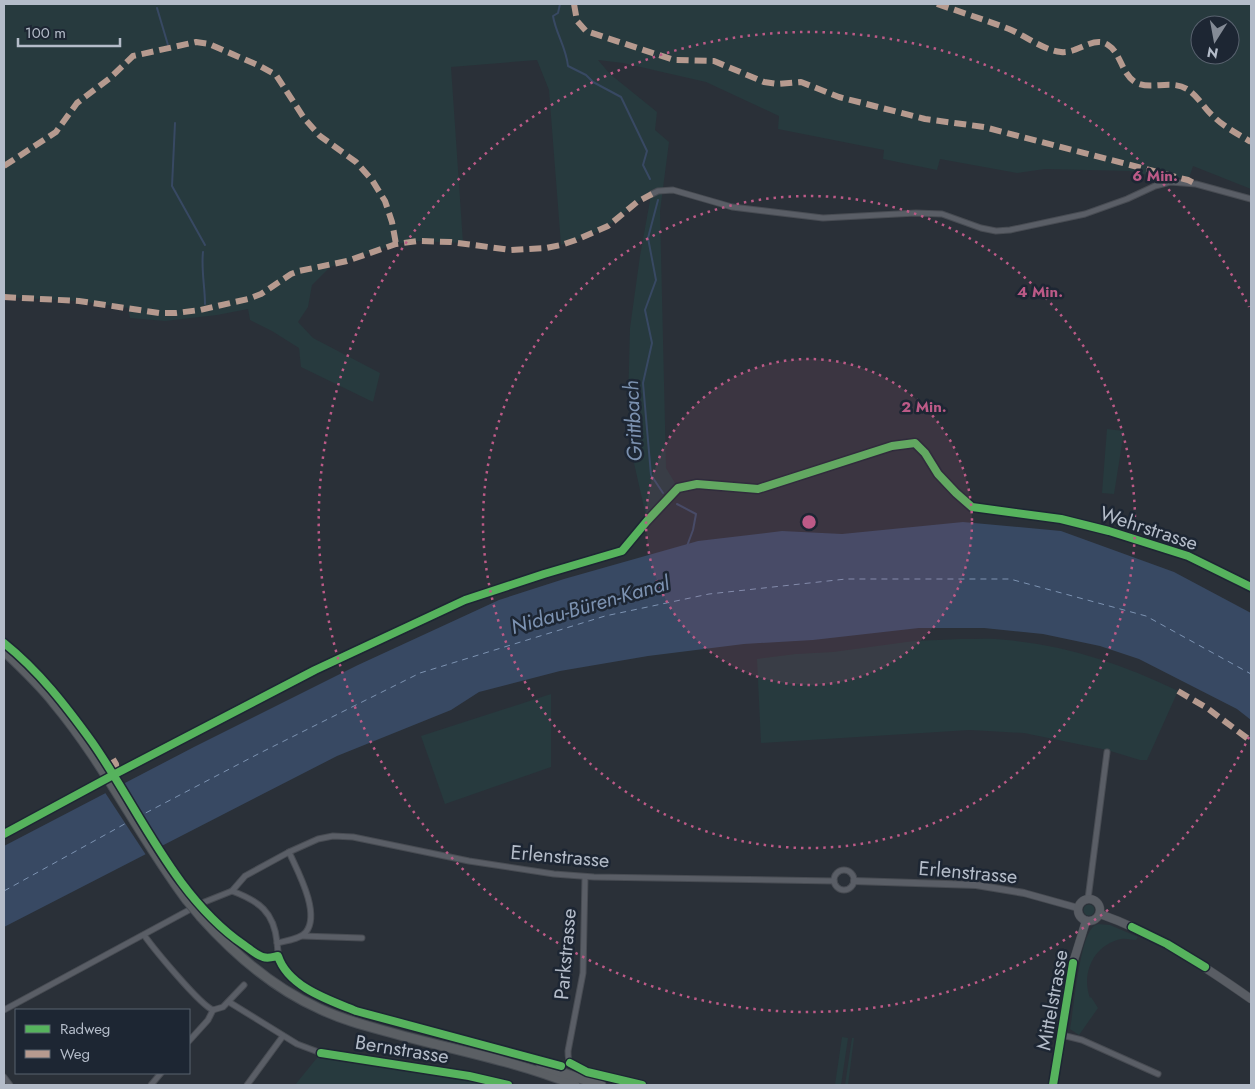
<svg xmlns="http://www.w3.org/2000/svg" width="1255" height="1089" viewBox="0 0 1255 1089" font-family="Jost,sans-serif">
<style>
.green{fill:#273a3e;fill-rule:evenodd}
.water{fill:#384963}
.pier{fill:#2a3038}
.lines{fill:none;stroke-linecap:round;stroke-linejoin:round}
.stream{stroke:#384963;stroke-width:2}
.ferry{stroke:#7c92b1;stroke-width:1;stroke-dasharray:6 5;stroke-linecap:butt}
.minor-casing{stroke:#484c53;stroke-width:7}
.tertiary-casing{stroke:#484c53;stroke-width:8}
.secondary-casing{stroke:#484c53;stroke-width:9}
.trunk-casing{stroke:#474c53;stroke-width:11}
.minor{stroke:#5a5e66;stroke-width:5}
.tertiary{stroke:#5a5e66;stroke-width:6}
.secondary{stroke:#595d64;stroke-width:8}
.trunk{stroke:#5b5f64;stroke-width:9}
.trunk-bridge-casing{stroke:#474c53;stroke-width:11;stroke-linecap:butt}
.trunk-bridge{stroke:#5b5f64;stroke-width:9}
.quiet{stroke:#b69a8f;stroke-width:6;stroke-dasharray:12 6;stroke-linecap:butt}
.cycleway-casing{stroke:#1d2633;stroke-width:11}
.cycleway{stroke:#56b35d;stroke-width:8}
.ring{fill:none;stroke:#bc5a87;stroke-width:2.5;stroke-dasharray:2.5 5}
.labels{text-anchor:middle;stroke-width:5;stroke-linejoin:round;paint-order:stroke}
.street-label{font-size:20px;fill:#b4bcc9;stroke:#1d2633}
.water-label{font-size:21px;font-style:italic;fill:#7c92b1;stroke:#1d2633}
.centre{fill:#bc5a87;stroke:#1d2633;stroke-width:2.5}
.ring-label{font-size:15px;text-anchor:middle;font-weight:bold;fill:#bc5a87;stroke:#1d2633;stroke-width:5;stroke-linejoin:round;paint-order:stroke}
</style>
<rect width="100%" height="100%" fill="#2a3038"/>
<g class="green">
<path d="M4 4H1251V189L1193 166 1189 178H1161L1130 171 1045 169 1017 173 940 159 937 170 883 159 884 150 778 129 779 116 706 82 623 63 598 60 610 74 657 112 655 130 669 142 660 211 666 468 678 488 647 521 634 463 628 404 630 328 640 256 651 195C635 201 623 215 609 225 594 234 577 240 561 245L549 90 537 60 451 67 463 243 418 241 396 244 330 267 312 285 308 307 298 322 313 338 380 373 373 402 301 367 299 348 272 331 250 320 248 309 217 315 165 321 130 318 128 308 79 301 4 297ZM1200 25H1230V55H1200Z"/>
<polygon points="1107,429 1124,431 1114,494 1102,493"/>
<path d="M961 639C976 639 992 638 1007 640 1069 646 1122 664 1178 691L1147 760H1140L1107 750 1024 733 970 730 761 743 757 659 796 654 833 652 914 641Z"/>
<polygon points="551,694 551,767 445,804 421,736"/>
<circle cx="1089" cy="910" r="5.5"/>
<path d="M1098 924 1110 925 1138 937 1136 940C1130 940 1128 938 1121 939 1093 945 1081 974 1090 998L1091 997 1098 1008 1079 1035 1070 1029C1074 1007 1079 943 1092 928 1094 925 1096 925 1098 924Z"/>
<polygon points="842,1037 848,1038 841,1085 835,1085"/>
<polygon points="852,1038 854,1038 848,1085 845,1085"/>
<polygon points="321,1053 469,1076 508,1085 295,1085"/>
</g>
<polygon class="water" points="963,522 1061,531 1174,572 1251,613 1251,720 1237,709 1139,659 1100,646 1043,634 984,628 919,628 813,640 744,644 648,656 560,671 479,692 451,710 337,756 4,927 4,846 194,747 358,665 499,600 564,579 698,541 782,531 842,534"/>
<polygon class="pier" points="118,784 160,848 146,855 104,791"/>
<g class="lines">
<g class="stream">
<path d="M560 4 558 13 553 16C556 34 566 47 568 66L586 75 593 82 621 97 647 151 643 165 650 179"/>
<polyline points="157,8 168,45"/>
<polyline points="175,123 172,186 205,245"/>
<polyline points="658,200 648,238 656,280 645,310 652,343 643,383 651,475 663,493"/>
<path d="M203 252C201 269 205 287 205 304"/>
<polyline points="677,504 696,514 693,530 687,546"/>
</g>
<g class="ferry">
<polyline points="136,818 260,753 420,673 605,616 709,594 846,579 1010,579 1146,616 1251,674"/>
<polyline points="4,891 130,821"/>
</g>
<defs>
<g id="minor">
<polyline points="652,194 658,191 673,190 732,207 823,218 916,213 942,214 981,228 996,231 1010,230 1085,214 1127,199 1155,186 1170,182 1196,184 1251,199"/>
<polyline points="1031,515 1061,519 1109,531 1188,556 1251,587"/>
<polyline points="4,834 93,786"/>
<circle cx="844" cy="880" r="10"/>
<path d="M585 877 583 973 568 1051C568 1054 568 1060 570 1062 580 1074 626 1082 642 1085"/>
<path d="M232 891C259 901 274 912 277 942 278 952 278 960 283 968 297 989 334 1002 356 1011"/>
<polyline points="1088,899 1107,752"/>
<path d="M144 935C154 949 200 1005 213 1010"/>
<polyline points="302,936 362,938"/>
<path d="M277 943C285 941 301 939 306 932 321 913 297 870 289 852"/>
<polyline points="229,1002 297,1044 321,1053"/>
<polyline points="4,1010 202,903 232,891 245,876 289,852 318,839 333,836 353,837 469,861 554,874 594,877 834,881"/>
<polyline points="213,1010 223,1007 244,985"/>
<polyline points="1062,1035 1082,1040 1158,1074"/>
<polyline points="189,1041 208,1020 213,1010"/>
<polyline points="4,1077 10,1085"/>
<polyline points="151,1085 161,1073"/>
<polyline points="247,1085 283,1036"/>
</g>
<polyline id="tertiary" points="854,881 976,885 1024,893 1078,908"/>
<g id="secondary">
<circle cx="1089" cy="910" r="11"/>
<path d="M1100 914C1155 933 1204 966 1251 999"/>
<polyline points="1053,1085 1073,963 1086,921"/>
</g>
<g id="trunk">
<path d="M4 651C22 668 39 684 54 703 105 764 139 836 186 899"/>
<path d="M201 917C235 955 273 988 320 1009 341 1019 363 1025 385 1031 448 1049 514 1060 575 1085"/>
<polyline points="541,1066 601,1085"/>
</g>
</defs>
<use href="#minor" class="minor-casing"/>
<use href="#tertiary" class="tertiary-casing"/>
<use href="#secondary" class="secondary-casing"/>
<use href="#trunk" class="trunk-casing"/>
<use href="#minor" class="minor"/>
<use href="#tertiary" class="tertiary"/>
<use href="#secondary" class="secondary"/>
<use href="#trunk" class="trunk"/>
<defs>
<polyline id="trunk-bridge" points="186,899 201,917"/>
</defs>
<use href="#trunk-bridge" class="trunk-bridge-casing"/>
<use href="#trunk-bridge" class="trunk-bridge"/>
<g class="quiet">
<polyline points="574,4 577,21 586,31 674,60 714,61 764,82 778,84 801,82 839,97 925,119 984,127 1007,133 1188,180 1196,184"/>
<path d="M937 4C961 12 985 20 1009 29 1026 36 1043 50 1061 52 1077 54 1094 35 1108 45 1121 53 1121 73 1135 82 1150 91 1170 79 1187 89 1198 96 1204 108 1213 116 1224 127 1238 134 1251 142"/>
<polyline points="4,166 56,132 77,103 110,78 133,56 196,42 209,44 260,66 276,75 304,118 320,136 356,162 372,180 385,201 392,222 396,244"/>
<polyline points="4,297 79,301 159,313 176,313 200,310 248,299 261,294 291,274 299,271 347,261 396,244 418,241 451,242 511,250 546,248 561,245 576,240 608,226 637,202 652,194"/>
<polyline points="1178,691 1207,708 1251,741"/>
<polyline points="113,759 116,764 117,773"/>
</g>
<defs>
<g id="cycleway">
<path d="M4 643C39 671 66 706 92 742 139 809 175 898 244 945 250 949 256 955 263 957 268 959 273 957 278 956 288 987 329 1000 356 1011L561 1066"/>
<polyline points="4,834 117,773 315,670 465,600 544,574 622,551 647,521 678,488 697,484 758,489 892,446 915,443 925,453 938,474 956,493 972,507 1061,519 1109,531 1188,556 1251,587"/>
<polyline points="1132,927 1167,944 1205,967"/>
<polyline points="321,1053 469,1076 508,1085"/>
<polyline points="570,1063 587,1072 642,1085"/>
<polyline points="1053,1085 1073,963"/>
</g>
</defs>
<use href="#cycleway" class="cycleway-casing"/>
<use href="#cycleway" class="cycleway"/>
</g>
<circle cx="809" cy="522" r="163" fill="#bc5a87" fill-opacity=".12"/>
<g class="ring">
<circle cx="809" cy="522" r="163"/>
<circle cx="809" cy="522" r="326"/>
<path d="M1249 737A490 490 0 1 1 1249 307"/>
</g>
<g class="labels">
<g class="street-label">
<text transform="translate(1149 528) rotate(18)" y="7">Wehrstrasse</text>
<text transform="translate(560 856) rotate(5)" y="7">Erlenstrasse</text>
<text transform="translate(968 872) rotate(5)" y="7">Erlenstrasse</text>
<text transform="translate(565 954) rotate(-85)" y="7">Parkstrasse</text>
<text transform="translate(1052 1000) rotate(-80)" y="7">Mittelstrasse</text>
<text transform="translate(402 1049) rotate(9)" y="7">Bernstrasse</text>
</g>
<g class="water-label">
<text transform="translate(633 421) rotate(-93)" y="7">Grittbach</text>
<text transform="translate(590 605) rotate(-16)" y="7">Nidau-Büren-Kanal</text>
</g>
</g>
<circle cx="809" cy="522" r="8" class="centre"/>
<g class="ring-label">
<text x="1155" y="181">6 Min.</text>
<text x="1040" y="297">4 Min.</text>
<text x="924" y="412">2 Min.</text>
</g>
<rect width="1255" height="1089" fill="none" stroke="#b4bcc9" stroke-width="10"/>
<rect x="15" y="1009" width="175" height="65" fill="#1d2633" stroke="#59626f"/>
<rect x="25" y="1025" width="25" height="8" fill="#56b35d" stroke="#59626f"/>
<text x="60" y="1034" font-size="15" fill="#b4bcc9">Radweg</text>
<rect x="25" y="1050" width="25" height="8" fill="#b69a8f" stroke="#59626f"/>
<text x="60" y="1059" font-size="15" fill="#b4bcc9">Weg</text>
<g transform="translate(1215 40) rotate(191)"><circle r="24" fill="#1d2633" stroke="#59626f"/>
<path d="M0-4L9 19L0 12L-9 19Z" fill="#848b96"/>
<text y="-8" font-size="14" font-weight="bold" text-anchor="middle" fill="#b4bcc9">N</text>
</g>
<path d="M18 38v8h102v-8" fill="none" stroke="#b4bcc9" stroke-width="2.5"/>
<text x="25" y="38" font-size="15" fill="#b4bcc9" stroke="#1d2633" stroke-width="4" paint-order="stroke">100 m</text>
</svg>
